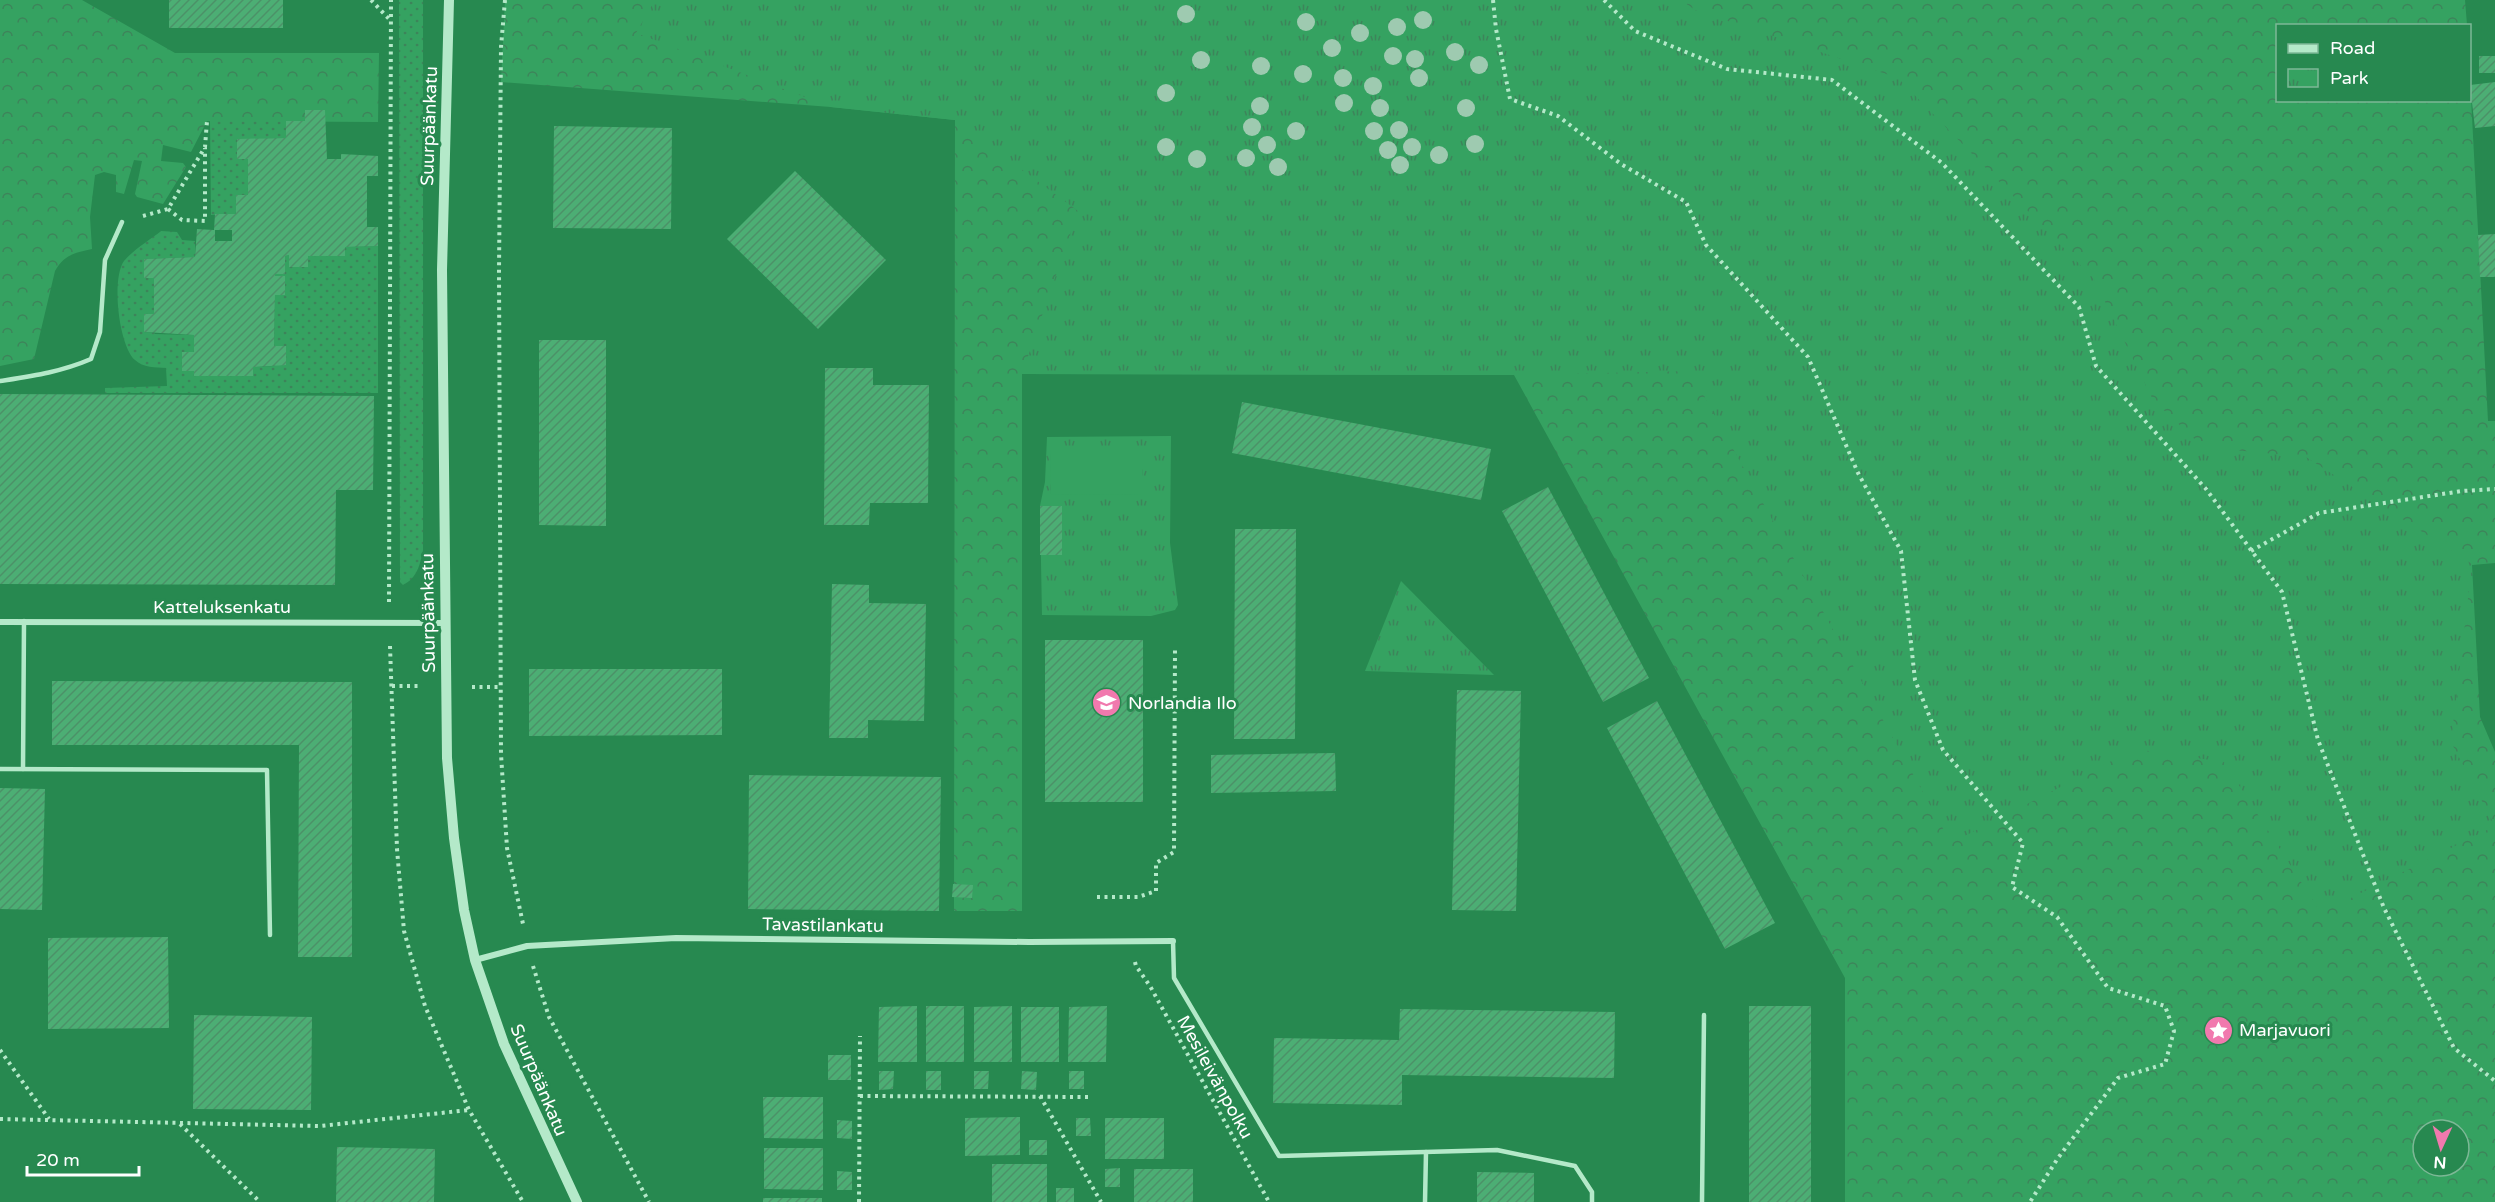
<svg xmlns="http://www.w3.org/2000/svg" width="2495" height="1202" viewBox="0 0 2495 1202" font-family="'Varela Round',sans-serif">
<style>
.grass{fill:url(#grass-dots)}
.forest{fill:url(#forest-crowns);fill-rule:evenodd}
.park{fill:url(#park-tufts)}
.garden{fill:#35a261}
.building{fill:url(#building-hatch);fill-rule:evenodd}
.lines{fill:none;stroke-linecap:round;stroke-linejoin:round}
.path{stroke:#b4e9c9;stroke-width:4;stroke-dasharray:3 4.5;stroke-linecap:butt}
.service{stroke:#b4e9c9;stroke-width:4.5}
.minor{stroke:#b4e9c9;stroke-width:6}
.tertiary{stroke:#b4e9c9;stroke-width:10}
.tree{fill:#9ecab0}
.labels{text-anchor:middle;stroke-width:6;stroke-linejoin:round;paint-order:stroke}
.street-label{font-size:18px;fill:#fff;stroke:#278950}
.poi-label{font-size:18px;fill:#fff;stroke:#278950;text-anchor:start}
</style>
<defs>
<pattern id="grass-dots" width="8" height="8" patternUnits="userSpaceOnUse" patternTransform="scale(1.5)"><rect width="8" height="8" fill="#35a261"/><path d="M2 2h.1M6 6h.1" fill="none" stroke="#3d845a" stroke-width="1.8" stroke-linecap="round"/></pattern>
<pattern id="forest-crowns" width="20" height="18" patternUnits="userSpaceOnUse" patternTransform="scale(1.5)"><rect width="20" height="18" fill="#35a261"/><path d="M2 6a3 3 0 1 1 6 0M12 15a3 3 0 1 1 6 0" fill="none" stroke="#3d845a"/></pattern>
<pattern id="park-tufts" width="24" height="20" patternUnits="userSpaceOnUse" patternTransform="scale(1.5)"><rect width="24" height="20" fill="#35a261"/><path d="M3 7l-1-3M5 7V3M7 7l1-3M15 17l-1-3M17 17v-4M19 17l1-3" fill="none" stroke="#3d845a"/></pattern>
<pattern id="building-hatch" width="6" height="6" patternUnits="userSpaceOnUse" patternTransform="scale(1.5)"><rect width="6" height="6" fill="#4cae74"/><path d="M-1 1l2-2M0 6l6-6M5 7l2-2" fill="none" stroke="#4c9168"/></pattern>
</defs>
<rect width="100%" height="100%" fill="#278950"/>
<g class="grass">
<path d="M399 0H423V550C420 565 417 578 403 585L400 582Z"/>
<polygon points="210,121 286,121 286,138 237,140 237,159 248,159 248,195 236,214 211,215"/>
<path d="M161 231 177 232 182 240 195 241V257L144 259V278H154V314H144V332L154 333 155 334 194 335V352H182V371H194V376H253V367L275 366 286 346H274L275 295H285V276H275V274H285V256L289 255V267H308V256H345V247L378 246V393H105V388L167 386 166 368C156 367 143 368 135 360 119 346 111 279 124 261 133 250 150 240 161 231Z"/>
</g>
<g class="forest">
<path d="M0 0H82L175 53H379L378 122 207 121 191 152 163 145 161 161 183 163 186 167 163 204 137 197 135 194 142 161 134 160 124 194 116 192V175L104 172 95 175 90 217 92 249C74 253 64 255 55 271L34 359 0 366Z"/>
<path d="M505 0H2465L2467 25 2278 26V100H2470V79L2488 421H2495V563L2472 565 2480 717 2495 752V1202H1845V978L1514 375 1022 374V911H954L955 120 831 107 501 82ZM2423 1130H2459V1166H2423Z"/>
</g>
<g class="park">
<polygon points="655,0 1681,0 1695,10 1898,78 2094,279 2153,400 2203,447 2306,457 2472,564 2451,742 2495,826 2321,913 2224,762 2135,749 1951,843 1690,371 1514,375 1022,374 1078,211 955,120 831,107 636,33"/>
<polygon points="1171,436 1170,543 1178,605 1175,610 1151,616 1042,615 1040,506 1045,482 1047,437"/>
<polygon points="1401,581 1494,675 1365,671"/>
</g>
<polygon class="garden" points="1050,449 1142,449 1142,494 1051,495"/>
<g class="building">
<rect x="169" y="0" width="114" height="28"/>
<rect x="2479" y="56" width="16" height="17"/>
<polygon points="2495,82 2495,126 2475,128 2470,85"/>
<path d="M305 110H325L327 159H341V154L378 156V176H367V227H378V246L345 247V256H308V267H289V255L285 256V274H275V276H285V295H275L274 346H286V365L253 367V376H194V371H182V352H194V335L144 332V314H154V278H144V259L195 257 197 229 214 230 215 214H236V195H248V159H237V139L286 138V121H305ZM215 230H232V241H215Z"/>
<polygon points="554,126 672,128 671,229 553,228"/>
<polygon points="795,171 886,260 818,329 727,239"/>
<polygon points="2495,234 2495,277 2480,277 2478,235"/>
<polygon points="539,340 606,340 606,526 539,525"/>
<polygon points="825,368 873,368 873,385 929,385 928,503 870,503 869,525 824,525"/>
<polygon points="0,394 374,396 373,490 336,490 335,585 0,584"/>
<polygon points="1242,402 1491,449 1481,500 1232,453"/>
<polygon points="1548,487 1649,678 1603,702 1502,511"/>
<rect x="1040" y="506" width="22" height="49"/>
<polygon points="1235,529 1296,529 1295,739 1234,739"/>
<polygon points="832,584 869,585 869,603 926,604 924,721 868,720 868,738 829,738"/>
<rect x="1045" y="640" width="98" height="162"/>
<polygon points="529,669 722,669 722,735 529,736"/>
<polygon points="52,681 352,682 352,957 298,957 299,745 52,745"/>
<polygon points="1457,690 1521,691 1516,911 1452,910"/>
<polygon points="1657,701 1775,923 1725,949 1607,728"/>
<polygon points="1335,753 1336,791 1211,793 1211,755"/>
<polygon points="749,775 941,777 939,911 748,909"/>
<polygon points="0,788 45,789 42,910 0,909"/>
<polygon points="953,884 973,885 972,898 952,897"/>
<polygon points="168,937 169,1028 48,1029 48,938"/>
<polygon points="917,1006 917,1062 878,1062 879,1007"/>
<rect x="926" y="1006" width="38" height="56"/>
<polygon points="1012,1006 1012,1062 974,1062 974,1007"/>
<polygon points="1107,1006 1106,1062 1068,1062 1069,1007"/>
<rect x="1749" y="1006" width="62" height="196"/>
<rect x="1021" y="1007" width="38" height="55"/>
<polygon points="1400,1009 1615,1012 1614,1078 1402,1075 1402,1105 1273,1103 1274,1038 1399,1040"/>
<polygon points="194,1015 312,1017 311,1110 193,1109"/>
<rect x="828" y="1055" width="23" height="25"/>
<polygon points="879,1071 894,1071 893,1089 879,1090"/>
<rect x="926" y="1071" width="15" height="19"/>
<polygon points="974,1071 989,1071 988,1089 974,1089"/>
<polygon points="1022,1071 1037,1072 1036,1090 1021,1089"/>
<rect x="1069" y="1071" width="15" height="18"/>
<polygon points="763,1097 823,1097 823,1139 764,1138"/>
<polygon points="1020,1117 1020,1155 965,1156 965,1118"/>
<polygon points="1076,1118 1090,1118 1091,1136 1076,1136"/>
<rect x="1105" y="1118" width="59" height="41"/>
<polygon points="837,1120 852,1121 852,1139 837,1138"/>
<rect x="1029" y="1140" width="18" height="15"/>
<polygon points="337,1147 435,1149 434,1202 336,1202"/>
<polygon points="764,1148 823,1148 823,1190 764,1189"/>
<rect x="992" y="1164" width="55" height="38"/>
<polygon points="1120,1168 1120,1187 1105,1187 1105,1169"/>
<rect x="1134" y="1169" width="59" height="33"/>
<polygon points="837,1171 852,1172 852,1190 837,1190"/>
<polygon points="1477,1172 1534,1173 1534,1202 1477,1202"/>
<rect x="1056" y="1188" width="18" height="14"/>
<rect x="763" y="1198" width="59" height="4"/>
</g>
<g class="lines">
<g class="path">
<polyline points="371,0 391,21"/>
<polyline points="505,0 501,47 499,271 501,754 507,848 523,924"/>
<polyline points="1493,0 1496,29 1510,99 1558,116 1621,164 1686,202 1706,245 1808,357 1858,473 1901,551 1915,680 1943,750 2023,843 2012,887 2057,917 2108,988 2165,1006 2174,1031 2165,1064 2118,1078 2058,1158 2030,1202"/>
<polyline points="1604,0 1635,31 1727,69 1832,80 1942,163 2079,307 2096,366 2206,489 2282,592 2318,740 2384,908 2454,1048 2495,1081"/>
<polyline points="168,209 182,220 205,221 205,148"/>
<polyline points="143,216 168,209 205,147 207,121"/>
<polyline points="2251,551 2319,513 2462,491 2495,489"/>
<polyline points="389,602 391,0"/>
<polyline points="390,646 397,849 404,931 425,1006 469,1110 523,1202"/>
<polyline points="392,686 422,686"/>
<polyline points="472,687 501,687"/>
<polyline points="1097,897 1138,897 1156,891 1156,863 1174,852 1175,649"/>
<polyline points="1135,962 1136,966 1150,986 1269,1202"/>
<polyline points="533,966 549,1017 649,1202"/>
<polyline points="0,1050 49,1119"/>
<polyline points="860,1096 1091,1097"/>
<polyline points="1040,1096 1101,1202"/>
<polyline points="0,1119 320,1126 469,1110"/>
<polyline points="180,1124 260,1202"/>
<polyline points="859,1202 860,1036"/>
</g>
<g class="service">
<path d="M0 381C32 376 61 372 91 359L100 332 105 260 122 222"/>
<polyline points="0,769 267,770 270,935"/>
<polyline points="23,769 24,621"/>
<polyline points="1173,941 1174,978 1279,1156 1497,1150 1575,1166 1592,1192 1592,1202"/>
<polyline points="1425,1202 1426,1152"/>
<polyline points="1702,1202 1704,1015"/>
</g>
<g class="minor">
<polyline points="0,622 445,623"/>
<polyline points="475,960 527,946 676,938 1029,942 1173,941"/>
</g>
<polyline class="tertiary" points="449,0 442,270 447,758 454,838 464,910 475,960 504,1044 577,1202"/>
</g>
<g class="tree">
<circle cx="1186" cy="14" r="9"/>
<circle cx="1423" cy="20" r="9"/>
<circle cx="1306" cy="22" r="9"/>
<circle cx="1397" cy="27" r="9"/>
<circle cx="1360" cy="33" r="9"/>
<circle cx="1332" cy="48" r="9"/>
<circle cx="1455" cy="52" r="9"/>
<circle cx="1393" cy="56" r="9"/>
<circle cx="1415" cy="59" r="9"/>
<circle cx="1201" cy="60" r="9"/>
<circle cx="1479" cy="65" r="9"/>
<circle cx="1261" cy="66" r="9"/>
<circle cx="1303" cy="74" r="9"/>
<circle cx="1343" cy="78" r="9"/>
<circle cx="1419" cy="78" r="9"/>
<circle cx="1373" cy="86" r="9"/>
<circle cx="1166" cy="93" r="9"/>
<circle cx="1344" cy="103" r="9"/>
<circle cx="1260" cy="106" r="9"/>
<circle cx="1380" cy="108" r="9"/>
<circle cx="1466" cy="108" r="9"/>
<circle cx="1252" cy="127" r="9"/>
<circle cx="1399" cy="130" r="9"/>
<circle cx="1296" cy="131" r="9"/>
<circle cx="1374" cy="131" r="9"/>
<circle cx="1475" cy="144" r="9"/>
<circle cx="1267" cy="145" r="9"/>
<circle cx="1166" cy="147" r="9"/>
<circle cx="1412" cy="147" r="9"/>
<circle cx="1388" cy="150" r="9"/>
<circle cx="1439" cy="155" r="9"/>
<circle cx="1246" cy="158" r="9"/>
<circle cx="1197" cy="159" r="9"/>
<circle cx="1400" cy="165" r="9"/>
<circle cx="1278" cy="167" r="9"/>
</g>
<defs>
<symbol id="school-disc" viewBox="-11 -11 22 22"><circle r="9.5" fill="#f179ae" stroke="#278950"/><path d="M0-5L7-2L0 1L-7-2ZM-4 1L0 2.5L4 1V4Q0 6-4 4Z" fill="#fff"/></symbol>
<symbol id="sight-disc" viewBox="-11 -11 22 22"><circle r="9.5" fill="#f179ae" stroke="#278950"/><path d="M0-6L1.8-2.2L6-1.7L2.9 1.2L3.7 5.4L0 3.3L-3.7 5.4L-2.9 1.2L-6-1.7L-1.8-2.2Z" fill="#fff"/></symbol>
</defs>
<g fill-rule="evenodd">
<use href="#school-disc" x="1090" y="686" width="33" height="33"/>
<use href="#sight-disc" x="2202" y="1014" width="33" height="33"/>
</g>
<g class="labels">
<g class="street-label">
<text transform="translate(429 126) rotate(-88)" y="6">Suurpäänkatu</text>
<text x="222" y="613">Katteluksenkatu</text>
<text transform="translate(428 613) rotate(-91)" y="6">Suurpäänkatu</text>
<text transform="translate(823 925) rotate(1)" y="6">Tavastilankatu</text>
<text transform="translate(1215 1077) rotate(61)" y="6">Mesileivänpolku</text>
<text transform="translate(539 1080) rotate(67)" y="6">Suurpäänkatu</text>
</g>
<g class="poi-label">
<text x="1128" y="709">Norlandia Ilo</text>
<text x="2239" y="1036">Marjavuori</text>
</g>
</g>
<rect x="2276" y="24" width="195" height="78" fill="#278950" stroke="#7db896" stroke-width="1.5"/>
<rect x="2288" y="44" width="30" height="9" fill="#b4e9c9" stroke="#7db896" stroke-width="1.5"/>
<text x="2330" y="54" font-size="18" fill="#ffffff">Road</text>
<rect x="2288" y="69" width="30" height="18" fill="url(#park-tufts)" stroke="#7db896" stroke-width="1.5"/>
<text x="2330" y="84" font-size="18" fill="#ffffff">Park</text>
<g transform="translate(2441 1148) rotate(184)"><circle r="28" fill="#278950" stroke="#7db896" stroke-width="1.5"/>
<path d="M0-4.5L10 22L0 15L-10 22Z" fill="#f179ae"/>
<text y="-9" font-size="16" font-weight="bold" text-anchor="middle" fill="#ffffff">N</text>
</g>
<path d="M27 1166v9h112v-9" fill="none" stroke="#ffffff" stroke-width="3"/>
<text x="36" y="1166" font-size="18" fill="#ffffff" stroke="#278950" stroke-width="4.5" paint-order="stroke">20 m</text>
</svg>
